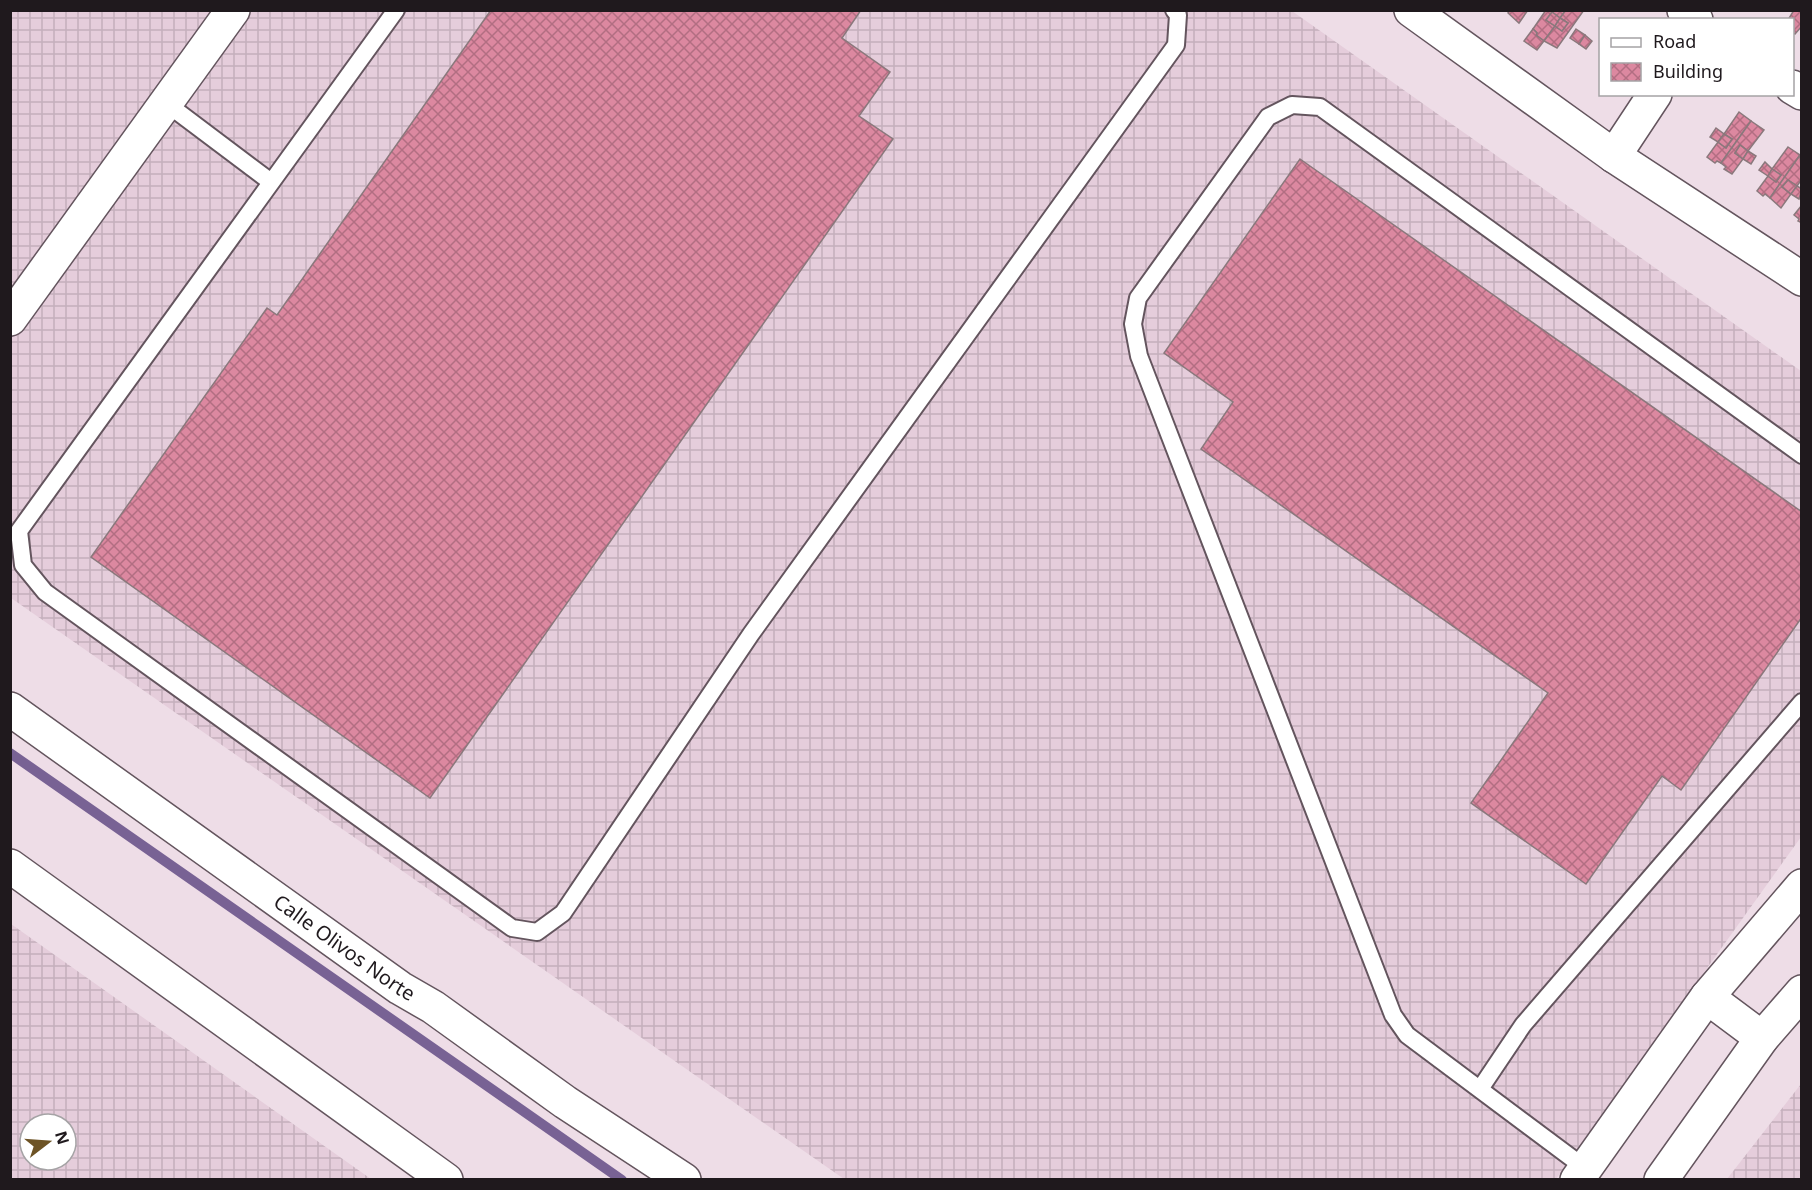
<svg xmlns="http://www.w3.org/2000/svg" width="1812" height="1190" viewBox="0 0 1812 1190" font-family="'Noto Sans',sans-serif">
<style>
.industrial{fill:url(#industrial-grid);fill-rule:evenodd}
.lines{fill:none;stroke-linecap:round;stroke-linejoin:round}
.stream{stroke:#786294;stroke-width:10}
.building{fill:url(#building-cross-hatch);stroke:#8a787c;stroke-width:1.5}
.lane-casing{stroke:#64555e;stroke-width:20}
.street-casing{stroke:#64555e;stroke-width:36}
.secondary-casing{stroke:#64555e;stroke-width:36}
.lane{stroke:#fff;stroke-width:16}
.street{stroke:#fff;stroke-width:33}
.secondary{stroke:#fff;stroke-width:33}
.labels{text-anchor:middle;stroke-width:6;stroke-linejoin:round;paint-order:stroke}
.street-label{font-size:20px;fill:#1f191d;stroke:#fff}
</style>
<defs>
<pattern id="industrial-grid" width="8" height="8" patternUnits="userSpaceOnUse" patternTransform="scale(1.5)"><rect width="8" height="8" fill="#e5cddb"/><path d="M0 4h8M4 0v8" fill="none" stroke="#c4afbc"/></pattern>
<pattern id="building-cross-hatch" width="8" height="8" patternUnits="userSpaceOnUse" patternTransform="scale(1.5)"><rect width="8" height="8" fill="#dc88a0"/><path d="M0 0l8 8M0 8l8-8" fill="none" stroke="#b26e82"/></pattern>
</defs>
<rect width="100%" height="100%" fill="#eedde7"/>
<g class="industrial">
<polygon points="11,11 1292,11 1801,371 1801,837 1556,1179 844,1179 11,598"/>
<path d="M11 924 371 1179H11ZM30 1124H66V1160H30Z"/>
<polygon points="1801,1084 1801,1179 1727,1179"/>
</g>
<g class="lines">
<polyline class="stream" points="10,753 622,1180"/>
</g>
<g class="building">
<polygon points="491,10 861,10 842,38 890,72 859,116 893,139 430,798 91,557 267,308 277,315"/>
<polygon points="1510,10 1528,10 1519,23 1508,13"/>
<polygon points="1546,10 1566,10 1560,18 1552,12 1546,20 1555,26 1544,41 1536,35 1537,33 1533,29"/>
<polygon points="1566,10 1584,10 1557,48 1544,41 1555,26 1562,31 1568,23 1560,18"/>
<polygon points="1794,10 1802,10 1802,26 1795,34 1792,32 1792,20 1788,20"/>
<polygon points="1552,12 1560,18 1555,26 1546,20"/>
<polygon points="1560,18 1568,23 1562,31 1555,26"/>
<polygon points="1533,29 1537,33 1536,35 1544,41 1537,50 1524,41"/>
<polygon points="1576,29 1585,35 1579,44 1570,38"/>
<polygon points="1585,35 1592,41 1586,49 1579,44"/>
<polygon points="1739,112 1751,121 1721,163 1717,161 1715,163 1707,157 1718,142 1726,148 1732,139 1724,134"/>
<polygon points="1751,121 1764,130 1748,151 1740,145 1735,153 1743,159 1732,174 1724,169 1726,167 1721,163"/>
<polygon points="1716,128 1724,134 1718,142 1710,137"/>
<polygon points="1724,134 1732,139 1726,148 1718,142"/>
<polygon points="1740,145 1748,151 1743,159 1735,153"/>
<polygon points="1788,147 1800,155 1770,198 1765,194 1763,196 1757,191 1768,176 1776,182 1781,175 1772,169"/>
<polygon points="1748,151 1756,156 1751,164 1743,159"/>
<polygon points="1800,155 1802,179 1797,186 1788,180 1782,187 1791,194 1781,208 1770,198"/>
<polygon points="1300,159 1802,512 1802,617 1681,790 1662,776 1586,884 1471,803 1548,693 1201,449 1233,402 1164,353"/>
<polygon points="1765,162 1772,169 1768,176 1759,170"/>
<polygon points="1772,169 1781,175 1776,182 1768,176"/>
<polygon points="1788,180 1797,186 1791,194 1782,187"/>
<polygon points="1797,186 1802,189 1799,199 1791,194"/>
<polygon points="1802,205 1802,223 1798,221 1799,219 1794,215"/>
</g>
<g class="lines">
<defs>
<g id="lane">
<polyline points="396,10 19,531 23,565 45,592 512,928 537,932 563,913 751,634 1176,45 1178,15 1174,10"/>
<polyline points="166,103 271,182"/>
<polyline points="1480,1089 1523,1025 1802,702"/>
<polyline points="1585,1168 1407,1035 1393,1015 1139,356 1133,324 1138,298 1268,117 1292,105 1320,107 1802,455"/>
</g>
<g id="street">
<polyline points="1684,10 1696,20"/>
<polyline points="1792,87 1802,93"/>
<polyline points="1614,156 1655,94"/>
<polyline points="10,319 233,10"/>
</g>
<g id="secondary">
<polyline points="1411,10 1614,156 1802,279"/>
<path id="s1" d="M10 709 400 988 433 1007 565 1102 684 1180"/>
<polyline points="10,866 446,1180"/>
<polyline points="1707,997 1762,1038"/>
<polyline points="1577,1180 1707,997 1802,886"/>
<polyline points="1661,1180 1762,1038 1802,992"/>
</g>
</defs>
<use href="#lane" class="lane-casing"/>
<use href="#street" class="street-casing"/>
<use href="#secondary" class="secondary-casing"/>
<use href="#lane" class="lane"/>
<use href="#street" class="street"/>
<use href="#secondary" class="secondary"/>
</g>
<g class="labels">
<g class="street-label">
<text dy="7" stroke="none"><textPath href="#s1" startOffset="411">Calle Olivos Norte</textPath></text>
</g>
</g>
<rect width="1812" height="1190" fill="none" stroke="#1f191d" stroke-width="24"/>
<rect x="1599" y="18" width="195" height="78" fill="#ffffff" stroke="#a5a3a5" stroke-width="1.5"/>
<rect x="1611" y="38" width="30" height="9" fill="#ffffff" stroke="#a5a3a5" stroke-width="1.5"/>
<text x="1653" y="48" font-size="18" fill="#1f191d">Road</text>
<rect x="1611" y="63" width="30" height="18" fill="url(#building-cross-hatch)" stroke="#a5a3a5" stroke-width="1.5"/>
<text x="1653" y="78" font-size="18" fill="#1f191d">Building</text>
<g transform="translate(48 1142) rotate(73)"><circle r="28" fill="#ffffff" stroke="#a5a3a5" stroke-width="1.5"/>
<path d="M0-4.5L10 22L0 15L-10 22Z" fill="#6d5325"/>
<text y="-9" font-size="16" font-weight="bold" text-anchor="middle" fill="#1f191d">N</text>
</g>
</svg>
